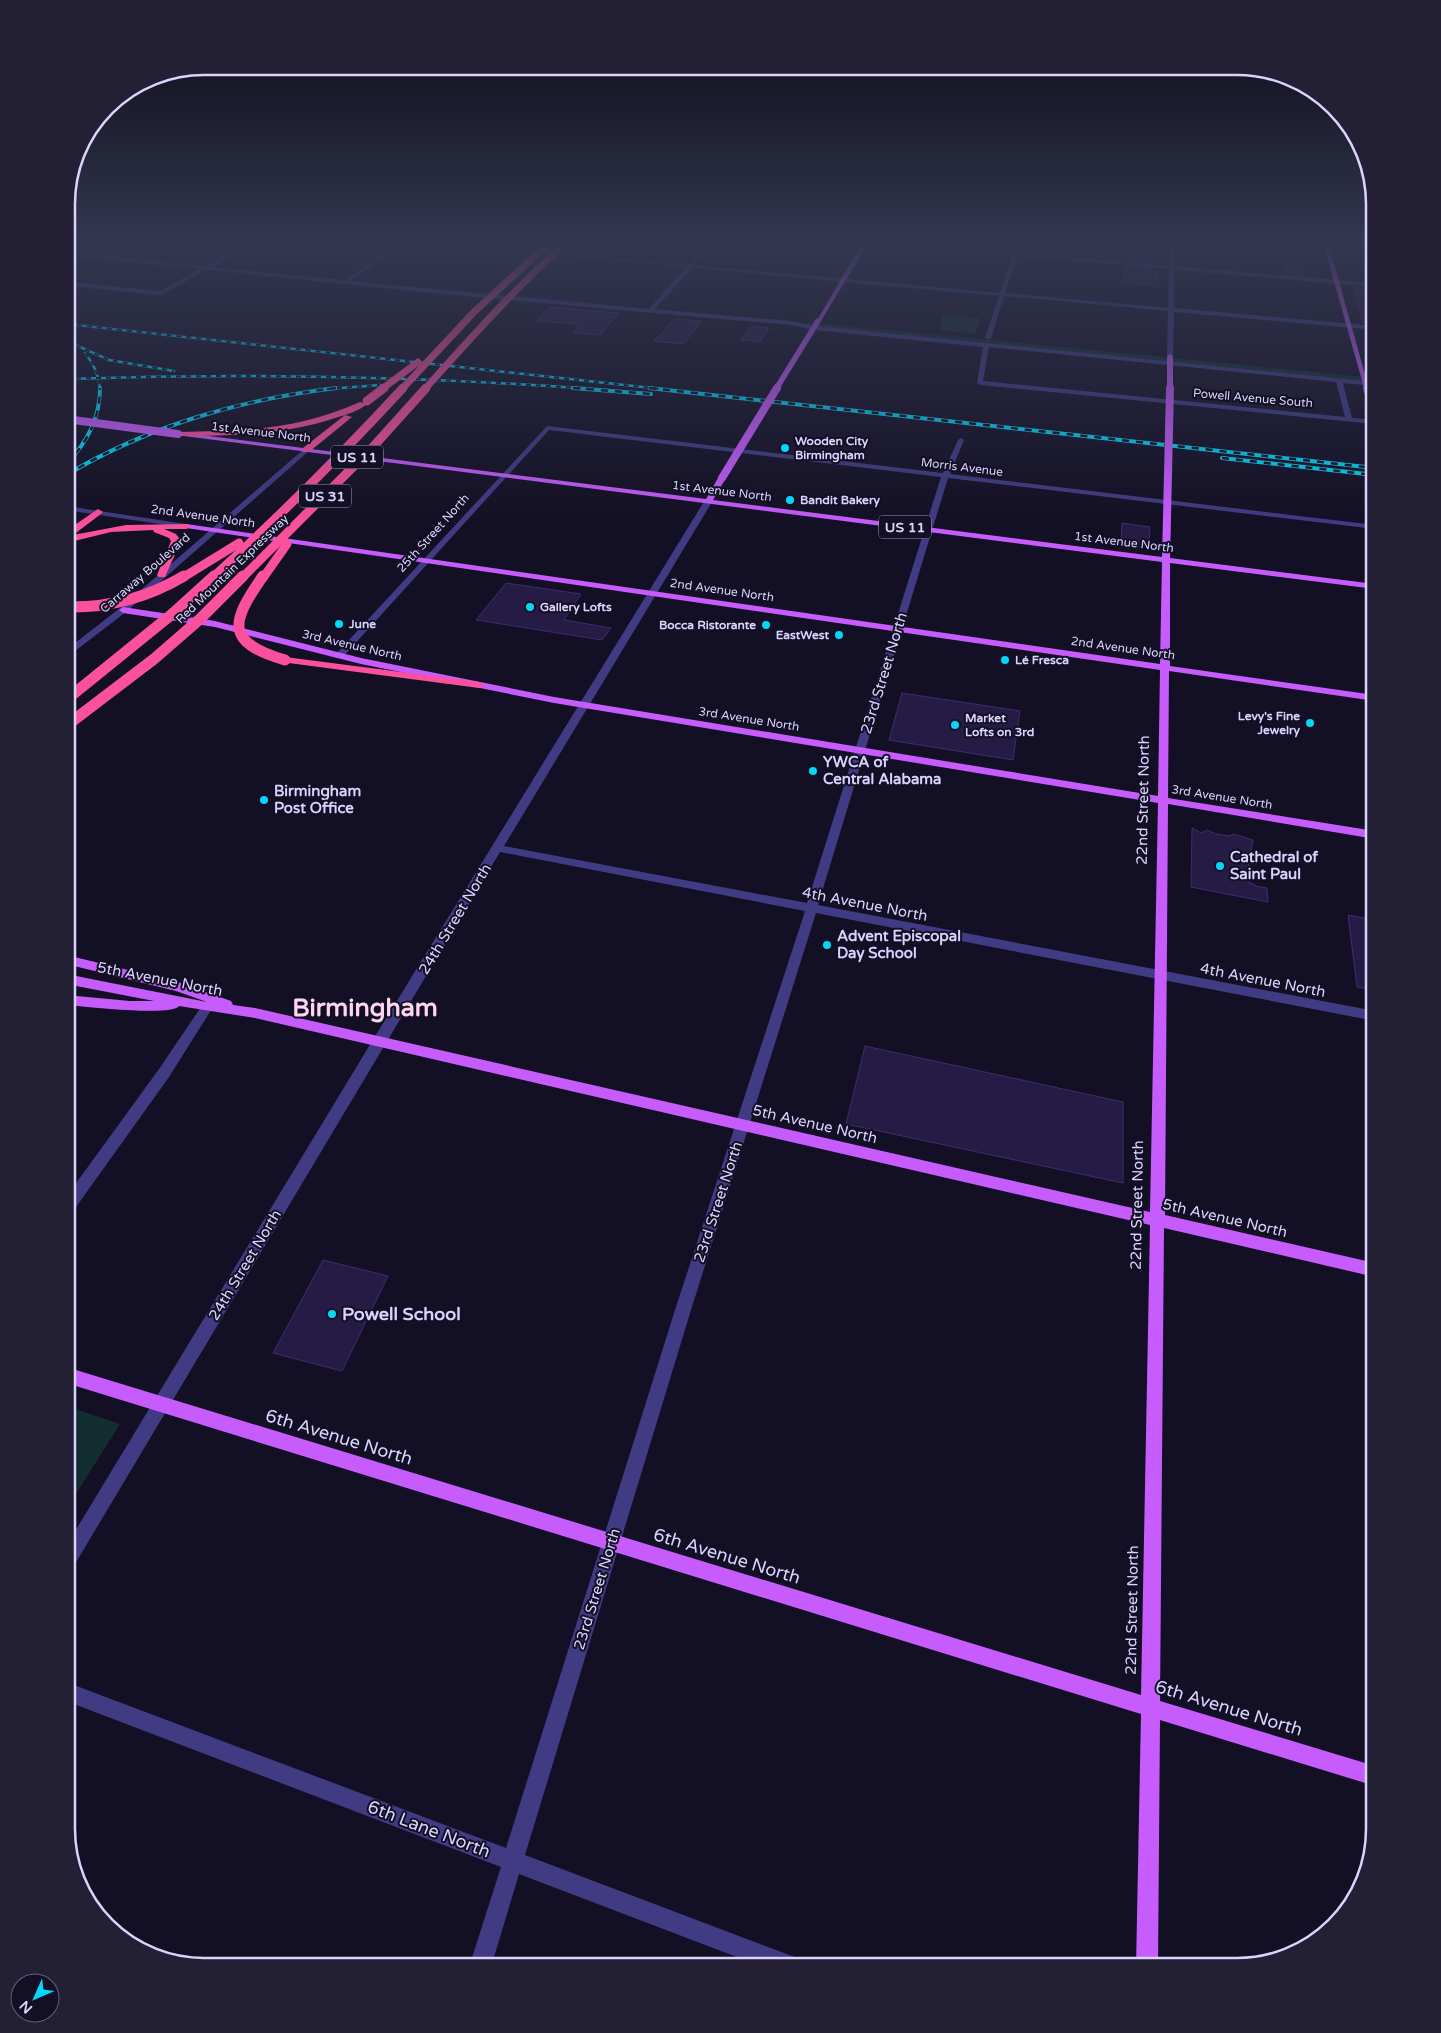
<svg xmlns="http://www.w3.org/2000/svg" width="1441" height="2033" viewBox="0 0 1441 2033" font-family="'Varela Round',sans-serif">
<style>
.green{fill:#122e2e}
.building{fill:#251b45;stroke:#3d2e70}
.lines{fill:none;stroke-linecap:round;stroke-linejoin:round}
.minor{fill:#403b82;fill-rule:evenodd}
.major{fill:#c65cfc;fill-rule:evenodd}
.highway{fill:#fb509c;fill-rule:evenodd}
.rail-far1-casing{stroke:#05d7f8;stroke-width:2.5}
.rail-casing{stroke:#05d7f8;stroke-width:4}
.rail-far1{stroke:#130f24;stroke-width:2;stroke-dasharray:5;stroke-linecap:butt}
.rail{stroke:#130f24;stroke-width:2.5;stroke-dasharray:7;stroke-linecap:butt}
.major-bridge-far1{stroke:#c65cfc;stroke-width:5.5}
.major-bridge{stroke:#c65cfc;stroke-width:8}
.highway-bridge-far2{stroke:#fb509c;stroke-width:7}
.highway-bridge-far1{stroke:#fb509c;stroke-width:9}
.highway-bridge{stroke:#fb509c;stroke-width:11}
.poi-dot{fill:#05d7f8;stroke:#130f24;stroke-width:2}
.labels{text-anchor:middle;stroke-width:4;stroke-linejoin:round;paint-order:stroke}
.far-street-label{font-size:12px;fill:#d9d3fe;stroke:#130f24}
.far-poi-label{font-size:12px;font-weight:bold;fill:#d9d3fe;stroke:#130f24;text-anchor:start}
.shield{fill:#130f24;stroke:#9e98bd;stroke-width:1}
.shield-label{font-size:14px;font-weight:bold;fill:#d9d3fe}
.street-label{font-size:15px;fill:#d9d3fe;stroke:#130f24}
.poi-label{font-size:15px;font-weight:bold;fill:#d9d3fe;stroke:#130f24;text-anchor:start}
.near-poi-label{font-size:18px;font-weight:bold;fill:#d9d3fe;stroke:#130f24;text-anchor:start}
.near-street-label{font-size:18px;fill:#d9d3fe;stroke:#130f24}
.town-label{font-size:25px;font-weight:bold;fill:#fed5ee;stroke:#130f24}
.rim{fill:none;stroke:#d9d3fe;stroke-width:2.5}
</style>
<rect width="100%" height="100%" fill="#130f24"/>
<g class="green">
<polygon points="943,315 978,318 980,319 975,334 939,330"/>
<polygon points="818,323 1375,378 1375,382 816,327 802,324"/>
<polygon points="66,1406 120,1424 66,1510"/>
</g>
<g class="building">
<polygon points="1127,242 1154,242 1156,263 1125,260"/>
<polygon points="1283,259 1299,261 1302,275 1286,273"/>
<polygon points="1125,267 1157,270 1158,286 1123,283"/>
<polygon points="1353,287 1375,289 1375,324 1363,322"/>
<polygon points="549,307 618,313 600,335 573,333 580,324 537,321"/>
<polygon points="675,319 702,321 683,344 654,341"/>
<polygon points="751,326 769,328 760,342 741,340"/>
<polygon points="1122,523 1150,527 1149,548 1121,545"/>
<polygon points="506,583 581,594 564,620 611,628 602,640 476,620"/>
<polygon points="902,693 1020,711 1013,760 889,740"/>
<polygon points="1192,828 1201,833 1207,830 1216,834 1229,836 1234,834 1253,840 1251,850 1248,853 1249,883 1254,884 1255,886 1267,888 1268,902 1191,887"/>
<polygon points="1348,915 1375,920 1375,990 1357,987"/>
<polygon points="865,1046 1123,1102 1123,1183 846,1124"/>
<polygon points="323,1260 388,1276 342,1371 273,1353"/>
</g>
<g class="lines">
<g class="minor">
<path d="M249 242H256L212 267 344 280 402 242H407L350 281 649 309 686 267 418 242H437L689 265 709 242H714L694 265 1000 293 1012 256 863 242 1013 253 1017 242H1021L1018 253 1169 266V242H1174V266L1375 283V287L1174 270V308L1375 326V330L1174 312 1173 356 1170 358 1167 356 1168 311 1004 296 991 338 988 340 985 338 999 296 692 268 655 309 790 321 815 326 1375 382V386L1343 383 1352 418 1375 420V424L980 385 977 383 983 347 815 330 790 325 452 295 207 270 161 295 67 286V282L160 291 200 269 67 256V252L205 266ZM1017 256 1169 269 1168 308 1005 293ZM989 347 1336 382 1345 417 983 381Z"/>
<polygon points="1303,242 1375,245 1375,249 1306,244"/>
<polygon points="547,426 943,473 958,440 961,438 964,440 950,474 1375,525 1375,529 948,478 818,905 1375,1011 1375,1021 816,913 691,1310 525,1855 792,1956 800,1959 803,1967 763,1967 519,1874 491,1967 469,1967 501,1867 66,1701 66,1682 506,1848 675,1310 805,911 500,852 72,1569 66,1572 66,1546 374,1038 705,500 712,502 504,846 807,903 941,477 549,430 342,658 336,658 336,654"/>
<polygon points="304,449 310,450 126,612 66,658 66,650 120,608"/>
<polygon points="66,506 186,524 190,526 186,528 66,510"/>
<polygon points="207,1002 211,1004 213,1007 169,1077 71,1214 66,1215 66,1197 159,1069 203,1004"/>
</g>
<g class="major">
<polygon points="863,242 869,242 821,321 816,322"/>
<polygon points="1323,242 1328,242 1366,378 1361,377"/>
<polygon points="1170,354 1173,356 1173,388 1170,390 1167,388 1167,356"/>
<path d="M178 432 706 499 718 478 722 476 726 478 713 500 1162 557 1163 517 1167 515 1171 517 1170 558 1375 584V589L1170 563V666L1375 695V701L1169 671 1168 798 1375 831V839L1168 804 1165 1215 1375 1263V1277L1164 1228 1160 1701 1375 1766V1786L1160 1720 1158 1967H1136L1141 1714 66 1383V1367L1141 1695 1150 1225 255 1018 179 1006C172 1017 83 1006 66 1005V995L130 1001H154L66 984V974L207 1002 176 991 66 964V955L178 982 231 1001 233 1005 255 1008 1150 1212 1158 803 554 703 361 664 215 627 123 613 119 610 123 607 215 621 361 658 554 697 1158 796 1160 670 186 528 182 526 186 524 1160 664 1162 562 176 435 175 434Z"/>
</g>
<g class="highway">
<path d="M360 402 367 404C359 411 346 415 335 418 284 435 232 436 178 436L174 434 178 432C246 431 297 430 360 402Z"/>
<polygon points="345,415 352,417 309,452 303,452 303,448"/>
<polygon points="98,509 103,512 101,514 73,535 126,525 189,524 189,528 186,529 164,529 176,534 181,541 165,577 159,577 157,575 171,541 169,538 154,532 153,530 111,532 66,543 66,531"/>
<polygon points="285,657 479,682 485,685 479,688 281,662 280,660"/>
</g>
<defs>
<g id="rail-far1">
<polyline points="67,324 661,389"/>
<polyline points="67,341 109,360 174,371"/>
<path d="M85 353C94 364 99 375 100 389"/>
<path d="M66 379C241 373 416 376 590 389"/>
<polyline points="327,389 380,385"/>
</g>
<g id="rail">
<polyline points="573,388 651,394"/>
<polyline points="649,388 1375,468"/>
<polyline points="1222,458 1375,475"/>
<path d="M66 464C87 443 100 419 100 388"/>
<path d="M66 475C151 425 239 400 336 388"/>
</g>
</defs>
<use href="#rail-far1" class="rail-far1-casing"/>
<use href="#rail" class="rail-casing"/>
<use href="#rail-far1" class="rail-far1"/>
<use href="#rail" class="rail"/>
<g class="major-bridge-far1">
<polyline points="1364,377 1367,389"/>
<polyline points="776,389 818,321"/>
</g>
<g class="major-bridge">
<polyline points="1367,388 1375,417"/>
<polyline points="66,419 178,434"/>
<polyline points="722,478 777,388"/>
<polyline points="1167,517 1170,388"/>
</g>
<g class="highway-bridge-far2">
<polyline points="382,389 418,362"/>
<polyline points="402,389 474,312 549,243"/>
<path d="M425 389C470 339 514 289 565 244"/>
</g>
<g class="highway-bridge-far1">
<polyline points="367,401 384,388"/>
<polyline points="182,578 239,543"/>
<path d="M212 578C279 517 342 454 403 388"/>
<polyline points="242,578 372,448 426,388"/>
<polyline points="263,578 287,544"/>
</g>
<g class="highway-bridge">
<path d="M263 576C231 622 224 642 285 660"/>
<path d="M66 607C109 608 147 598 184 576"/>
<polyline points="66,700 171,615 214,576"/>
<polyline points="66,726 154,659 200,619 243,576"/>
</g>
</g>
<linearGradient id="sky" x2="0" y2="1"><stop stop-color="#0a0814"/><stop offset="0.46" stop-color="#333750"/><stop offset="1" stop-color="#333750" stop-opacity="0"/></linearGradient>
<rect width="1441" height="527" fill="url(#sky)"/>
<g class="poi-dot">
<circle cx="785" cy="448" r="5"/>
<circle cx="790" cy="500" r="5"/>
<circle cx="530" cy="607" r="5"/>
<circle cx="339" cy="624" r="5"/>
<circle cx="766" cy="625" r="5"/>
<circle cx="839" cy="635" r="5"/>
<circle cx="1005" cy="660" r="5"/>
<circle cx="1310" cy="723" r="5"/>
<circle cx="955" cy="725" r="5"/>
<circle cx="813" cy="771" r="5"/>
<circle cx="264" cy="800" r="5"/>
<circle cx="1220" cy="866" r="5"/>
<circle cx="827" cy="945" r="5"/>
<circle cx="332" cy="1314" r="5"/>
</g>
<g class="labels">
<g class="far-street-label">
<text transform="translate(1253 398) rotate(5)" y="4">Powell Avenue South</text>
<text transform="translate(261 432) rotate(7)" y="4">1st Avenue North</text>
<text transform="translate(962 467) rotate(7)" y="4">Morris Avenue</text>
<text transform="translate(722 491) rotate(7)" y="4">1st Avenue North</text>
<text transform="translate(203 516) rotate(8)" y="4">2nd Avenue North</text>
<text transform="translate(433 533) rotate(-48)" y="4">25th Street North</text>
<text transform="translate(1124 542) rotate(7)" y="4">1st Avenue North</text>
<text transform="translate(232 569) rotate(-44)" y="4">Red Mountain Expressway</text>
<text transform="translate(145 573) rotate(-41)" y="4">Carraway Boulevard</text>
<text transform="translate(722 590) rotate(8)" y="4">2nd Avenue North</text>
<text transform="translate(352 645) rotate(13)" y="4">3rd Avenue North</text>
<text transform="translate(1123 648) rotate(8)" y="4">2nd Avenue North</text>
<text transform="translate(749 719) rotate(9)" y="4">3rd Avenue North</text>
<text transform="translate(1222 797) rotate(9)" y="4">3rd Avenue North</text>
</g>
<g class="far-poi-label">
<text x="795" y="445">Wooden City<tspan x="795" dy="14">Birmingham</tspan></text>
<text x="800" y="504">Bandit Bakery</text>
<text x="540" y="611">Gallery Lofts</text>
<text x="349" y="628">June</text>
<text x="756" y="629" text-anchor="end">Bocca Ristorante</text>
<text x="829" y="639" text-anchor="end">EastWest</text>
<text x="1015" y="664">Lé Fresca</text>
<text x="1300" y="720" text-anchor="end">Levy's Fine<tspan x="1300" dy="14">Jewelry</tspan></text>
<text x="965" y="722">Market<tspan x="965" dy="14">Lofts on 3rd</tspan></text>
</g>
<g class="shield">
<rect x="331" y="445.5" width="52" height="23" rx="4"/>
<rect x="299" y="484.5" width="52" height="23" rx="4"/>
<rect x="879" y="515.5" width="52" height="23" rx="4"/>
</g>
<g class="shield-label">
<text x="357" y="462">US 11</text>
<text x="325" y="501">US 31</text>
<text x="905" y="532">US 11</text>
</g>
<g class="street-label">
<text transform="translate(884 673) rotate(-73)" y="5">23rd Street North</text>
<text transform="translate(1143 800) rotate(-89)" y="5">22nd Street North</text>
<text transform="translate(865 904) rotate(11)" y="5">4th Avenue North</text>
<text transform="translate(455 919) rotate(-59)" y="5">24th Street North</text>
<text transform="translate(160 979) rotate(11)" y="5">5th Avenue North</text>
<text transform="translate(1263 980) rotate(11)" y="5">4th Avenue North</text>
<text transform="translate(815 1124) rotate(13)" y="5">5th Avenue North</text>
<text transform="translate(718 1202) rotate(-72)" y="5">23rd Street North</text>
<text transform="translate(1137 1205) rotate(-89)" y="5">22nd Street North</text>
<text transform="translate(1225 1218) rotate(13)" y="5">5th Avenue North</text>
<text transform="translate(245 1265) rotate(-59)" y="5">24th Street North</text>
<text transform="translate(597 1589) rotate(-73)" y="5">23rd Street North</text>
<text transform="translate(1132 1610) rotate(-89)" y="5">22nd Street North</text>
</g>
<g class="poi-label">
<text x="823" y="767">YWCA of<tspan x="823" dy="17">Central Alabama</tspan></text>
<text x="274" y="796">Birmingham<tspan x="274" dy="17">Post Office</tspan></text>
<text x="1230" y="862">Cathedral of<tspan x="1230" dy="17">Saint Paul</tspan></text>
<text x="837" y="941">Advent Episcopal<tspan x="837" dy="17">Day School</tspan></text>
</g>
<g class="near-poi-label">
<text x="342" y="1320">Powell School</text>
</g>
<g class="near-street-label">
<text transform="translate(339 1437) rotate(17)" y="6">6th Avenue North</text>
<text transform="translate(727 1556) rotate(17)" y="6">6th Avenue North</text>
<text transform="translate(1229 1708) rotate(17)" y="6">6th Avenue North</text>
<text transform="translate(429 1829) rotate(21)" y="6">6th Lane North</text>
</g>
<g class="town-label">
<text x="365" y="1016">Birmingham</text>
</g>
</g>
<path d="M0 0H1441V2033H0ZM204 75H1237A129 129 0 0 1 1366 204V1829A129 129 0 0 1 1237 1958H204A129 129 0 0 1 75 1829V204A129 129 0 0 1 204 75Z" fill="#231f35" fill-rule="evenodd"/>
<path class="rim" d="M204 75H1237A129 129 0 0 1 1366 204V1829A129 129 0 0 1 1237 1958H204A129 129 0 0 1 75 1829V204A129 129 0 0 1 204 75Z"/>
<g transform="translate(35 1998) rotate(225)"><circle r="24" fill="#130f24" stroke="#625d7b"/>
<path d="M0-4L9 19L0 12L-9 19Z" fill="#05d7f8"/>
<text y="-8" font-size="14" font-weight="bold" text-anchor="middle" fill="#d9d3fe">N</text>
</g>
</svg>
